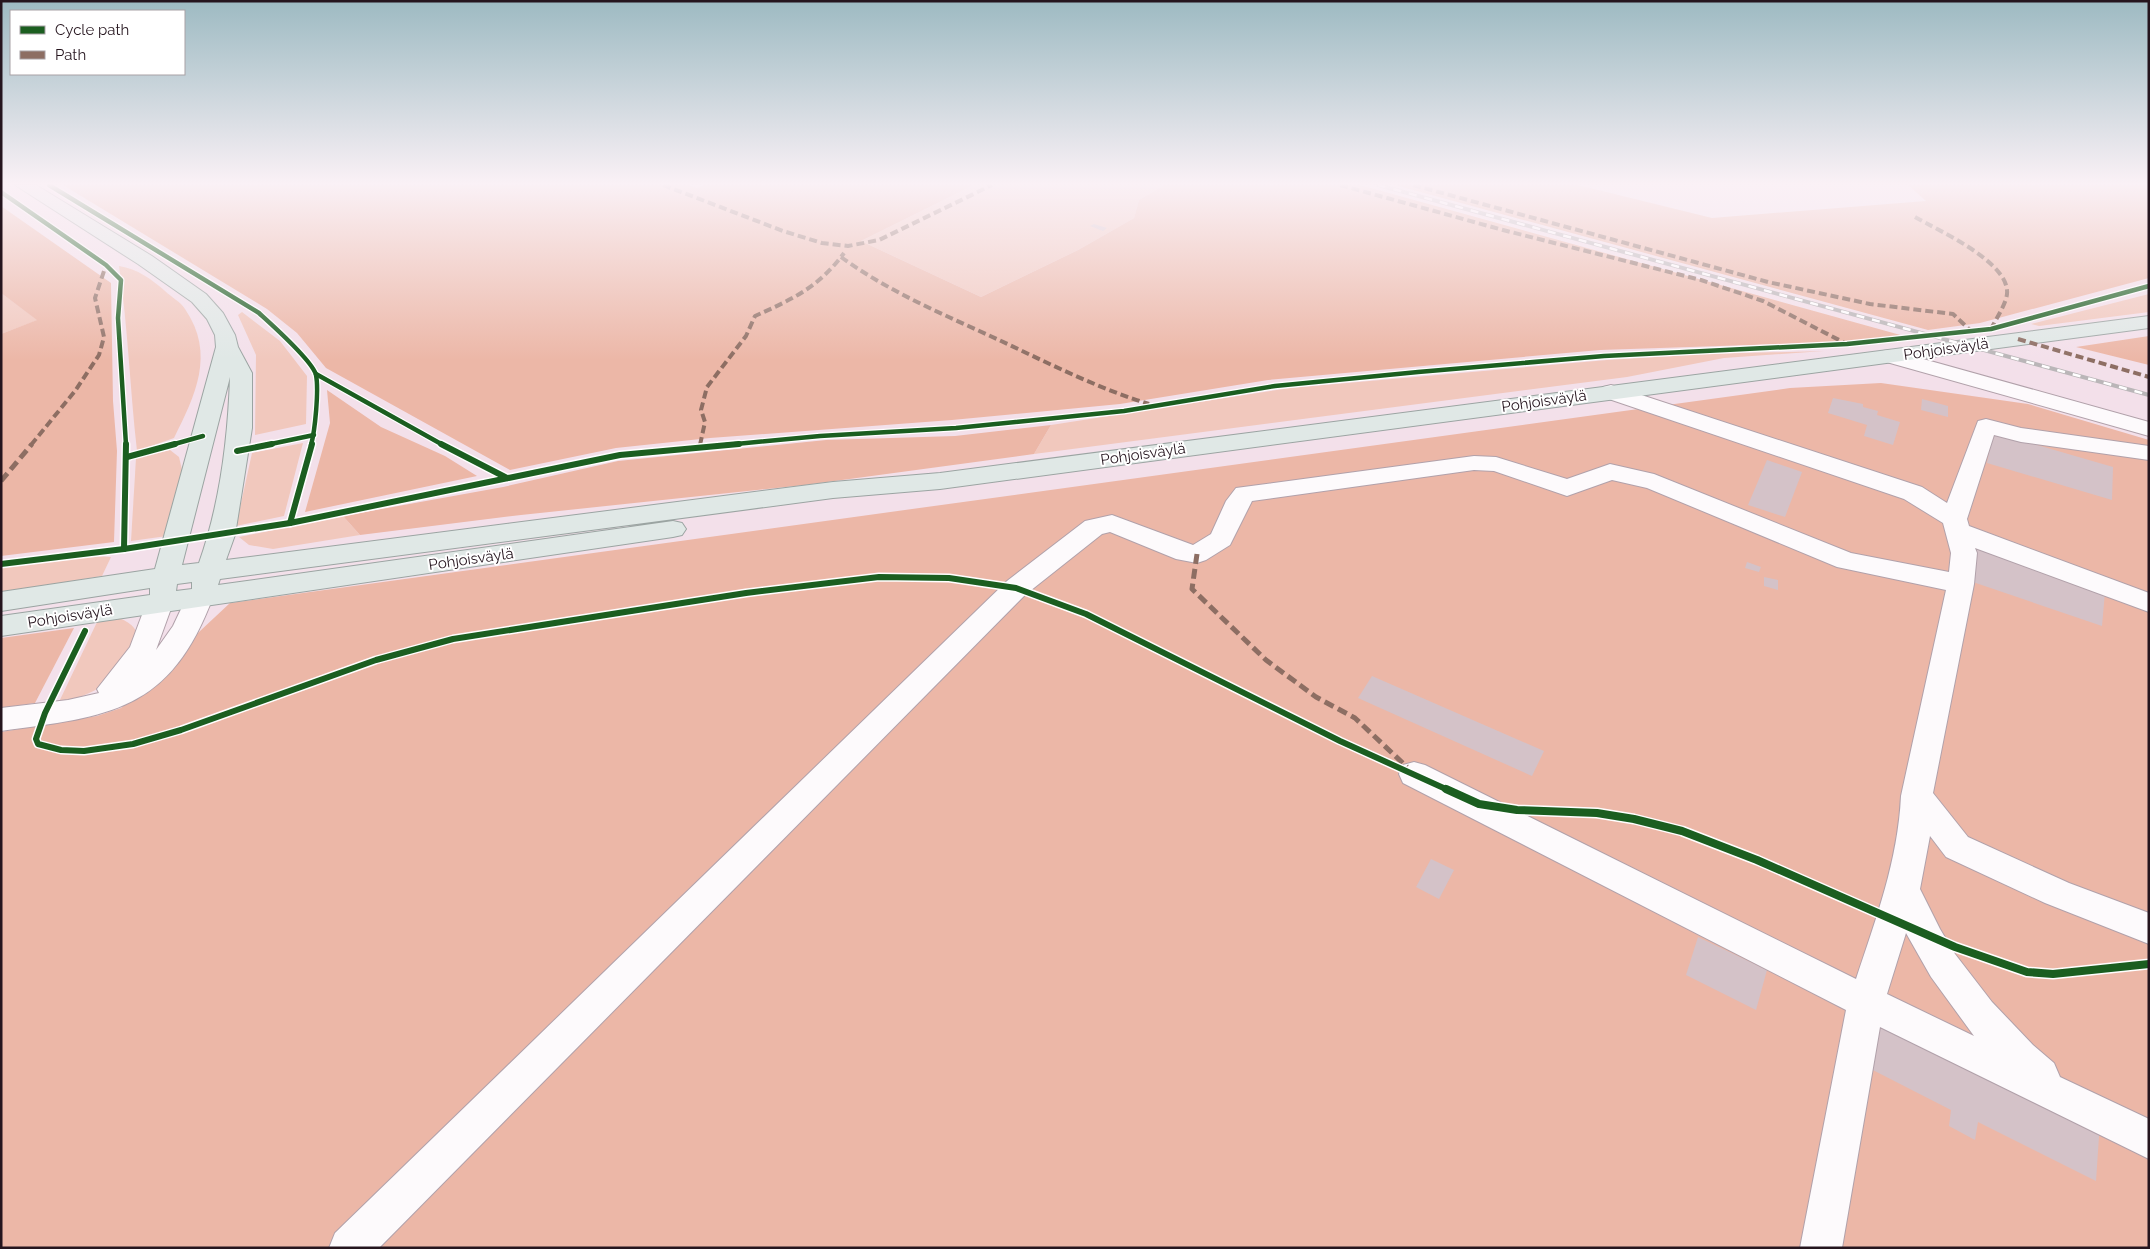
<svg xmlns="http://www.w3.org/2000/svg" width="2150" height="1249" viewBox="0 0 2150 1249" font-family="Raleway,sans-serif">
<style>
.green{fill:#f1c8bd}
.forest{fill:#ecb7a7}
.building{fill:#d4c2c8}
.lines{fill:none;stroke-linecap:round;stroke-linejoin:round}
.minor-casing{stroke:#b1a1aa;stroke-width:2}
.major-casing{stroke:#9ba4a2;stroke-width:2}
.minor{fill:#fdfafc;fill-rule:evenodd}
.major{fill:#e0e8e6;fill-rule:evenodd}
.rail-casing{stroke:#bab6b8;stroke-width:4}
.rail{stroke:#fff;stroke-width:2.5;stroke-dasharray:8;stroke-linecap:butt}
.quiet-far1{stroke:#8d6e63;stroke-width:4;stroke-dasharray:8 4;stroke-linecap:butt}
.quiet{stroke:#8d6e63;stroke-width:5;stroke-dasharray:10 5;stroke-linecap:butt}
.cycleway-far2-casing{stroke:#fff;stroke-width:7}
.cycleway-far1-casing{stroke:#fff;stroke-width:9}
.cycleway-casing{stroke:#fff;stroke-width:11}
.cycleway-far2{stroke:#1b5e20;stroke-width:4.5}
.cycleway-far1{stroke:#1b5e20;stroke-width:6}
.cycleway{stroke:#1b5e20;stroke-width:8}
.labels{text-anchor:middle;stroke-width:4;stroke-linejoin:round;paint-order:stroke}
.street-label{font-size:15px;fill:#25151e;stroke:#fff}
</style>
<rect width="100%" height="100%" fill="#f3e0ea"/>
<g class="green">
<polygon points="974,185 1164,185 1139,200 1134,218 1078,250 981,297 861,241"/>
<path d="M119 266C138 269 151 279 165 291 171 297 181 302 185 309 216 354 195 396 174 438L137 451C130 389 128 328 119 266Z"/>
<polygon points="1,293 5,296 38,320 1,334"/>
<polygon points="2149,294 2149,312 2039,326 2031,324"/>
<polygon points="242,312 280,341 307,376 306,424 255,435 256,355 238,315"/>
<polygon points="1824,351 1724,358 1627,377 1034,454 1051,425 1290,388 1607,360 1706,354"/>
<polygon points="303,443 284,516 236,526 252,453"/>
<polygon points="170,450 179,457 184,478 167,536 131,541 136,458"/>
<polygon points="343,516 360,535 273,549 249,545 239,537"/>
<polygon points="96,556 111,557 102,576 1,593 1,568"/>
<path d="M119 618C149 630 136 647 121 666 116 672 111 679 105 684 91 694 74 699 58 704L98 620Z"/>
</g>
<g class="forest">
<polygon points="63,185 689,185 697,188 704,185 974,185 861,241 981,297 1078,250 1134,218 1139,200 1164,185 1360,185 1904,336 1845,342 1600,350 1268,380 1120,404 952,420 710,438 616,448 510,470 326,368 297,333 267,309"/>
<polygon points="1395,185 1578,185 1712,218 1926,201 1908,185 2149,185 2149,278 1980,323 1928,330"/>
<polygon points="1,206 111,283 113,401 117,451 114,542 1,556 1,334 37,320 1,293"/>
<polygon points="2149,336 2149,365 2076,347"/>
<polygon points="1881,383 2028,404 2149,440 2149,1248 1,1248 1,732 97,716 121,708 150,685 184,646 230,603 1790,388"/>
<polygon points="327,390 381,427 445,456 477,476 305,512 330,423"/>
<polygon points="1051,425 1034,454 805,485 521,515 360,535 343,516 503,487 618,461 826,440 955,436"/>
<polygon points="74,628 35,703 1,708 1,638"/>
</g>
<g class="building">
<polygon points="1094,224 1107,228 1103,231 1090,226"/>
<polygon points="1833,398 1863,404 1863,407 1878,411 1877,415 1900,422 1893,445 1864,436 1867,425 1828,413"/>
<polygon points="1922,399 1948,406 1948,417 1921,410"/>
<polygon points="1993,432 2113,467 2112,500 1987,463"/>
<polygon points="1767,460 1802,472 1785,517 1748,505"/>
<polygon points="1970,547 2105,592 2102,626 1964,579"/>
<polygon points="1747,562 1761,567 1759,572 1745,568"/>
<polygon points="1764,577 1778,580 1778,590 1764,586"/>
<polygon points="1372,676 1544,751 1532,776 1358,698"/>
<polygon points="1431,859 1454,870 1439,899 1416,887"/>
<polygon points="1698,937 1767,970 1756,1010 1686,975"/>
<polygon points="1874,1013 2100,1122 2096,1181 1978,1122 1975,1140 1949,1126 1951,1110 1863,1065"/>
</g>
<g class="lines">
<defs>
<g id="minor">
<polygon points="1891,350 2149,422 2149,436 1883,361 1880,356 1883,351"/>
<path d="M1611 385 1922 487 1947 503 1978 421 1986 419 2021 428 2149 446V460L2021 442 1994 435 1967 519 1969 526 2149 593V612L1975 548 1977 553 1974 584 1933 793 1968 837 2069 883 2149 913V944L2045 903 1946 857 1930 836 1920 889 1940 929 1955 954 1992 1002 2033 1045 2054 1063 2060 1077 2149 1119V1159L1880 1027 1842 1248H1800L1846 1010 1403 783 1399 774 1403 765 1414 762 1425 765 1856 979C1876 919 1898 860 1901 796L1946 590 1837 567 1647 488 1612 480 1567 496 1494 471 1474 470 1252 501 1230 545 1206 560 1197 563 1176 559 1110 532 1102 534 1025 595 379 1248H329L335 1233 1007 581 1085 521 1112 515 1193 545 1211 534 1226 501 1236 488 1474 456 1496 457 1567 479 1610 464 1654 474 1851 553 1949 572 1951 553 1943 523 1904 499 1603 397 1600 392 1603 387ZM1906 933 1931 977 1974 1036 1887 994Z"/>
<path d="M200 588 210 590 213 597C170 712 110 716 1 731V708L68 700 99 693 97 689 130 647 149 596 159 593 169 596 173 603 156 650 173 626 190 590Z"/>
</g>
<path id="major" d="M15 185H36L152 256 206 294 223 313 235 335 238 347 252 373V428L235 535 226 560 833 482 940 473 2149 316V328L940 489 833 498 220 579 218 585 673 521 682 523 686 529 682 535 673 537 1 636V616L150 595V588L1 611V592L155 569 216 347 215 335 207 319 192 302 138 264ZM230 377C228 439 220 504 199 563L182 565ZM192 582V589L176 591 177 584Z"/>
</defs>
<use href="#minor" class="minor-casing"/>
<use href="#major" class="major-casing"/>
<use href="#minor" class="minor"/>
<use href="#major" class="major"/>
<defs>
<polyline id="rail" points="1378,185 2149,395"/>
</defs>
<use href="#rail" class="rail-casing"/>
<use href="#rail" class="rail"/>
<g class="quiet-far1">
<polyline points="663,185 783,231 822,243 848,246 879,240 992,185"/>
<polyline points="1340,185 1503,230 1701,280 1763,301 1845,343"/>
<polyline points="1413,185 1768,282 1870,304 1953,314 1971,331"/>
<path d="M1915 217C1939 231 2010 262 2007 294 2006 304 1996 319 1991 329"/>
<path d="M841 257C889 292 945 315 999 340 1048 363 1097 388 1149 404"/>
<polyline points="2018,339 2149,377"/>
<polyline points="31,445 75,391 99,355 104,337 95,298 106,265"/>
<path d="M700 445 705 422 701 410 707 387 746 336 755 316C793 299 819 287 844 253"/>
</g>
<g class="quiet">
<polyline points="700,446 700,444"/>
<polyline points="1,481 32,444"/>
<polyline points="1197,554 1192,589 1266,660 1316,697 1355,718 1407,767"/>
</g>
<defs>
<g id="cycleway-far2">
<path d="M49 185 259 313C271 324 313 361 316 375 319 390 315 431 311 445"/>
<polyline points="1,192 106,265 121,280 118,318 126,445"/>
<polyline points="316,374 443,445"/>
<polyline points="171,445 203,436"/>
<polyline points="266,445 314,435"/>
<polyline points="726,445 820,436 956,428 1124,411 1275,386 1418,372 1604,356 1847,344 1991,329 2149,286"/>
</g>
<g id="cycleway-far1">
<polyline points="441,444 507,478"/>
<polyline points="237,451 272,444"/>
<polyline points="127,457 175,444"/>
<polyline points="290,523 312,444"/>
<polyline points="124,549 126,444"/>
<polyline points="1,564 124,549 290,523 620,455 739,444"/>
<polyline points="85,631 45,713 36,739 38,744 61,750 84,751 133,744 181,730 376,660 453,639 746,593 879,577 949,578 1016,588 1086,614 1340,741 1448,790"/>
</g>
<polyline id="cycleway" points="1446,789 1479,804 1517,810 1597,813 1634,819 1682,831 1757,860 1955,947 2027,972 2053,974 2149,964"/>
</defs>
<use href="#cycleway-far2" class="cycleway-far2-casing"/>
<use href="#cycleway-far1" class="cycleway-far1-casing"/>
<use href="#cycleway" class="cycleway-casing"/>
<use href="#cycleway-far2" class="cycleway-far2"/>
<use href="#cycleway-far1" class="cycleway-far1"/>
<use href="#cycleway" class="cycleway"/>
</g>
<linearGradient id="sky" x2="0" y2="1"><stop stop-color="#9dbac2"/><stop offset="0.51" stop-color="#faf1f6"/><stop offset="1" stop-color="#faf1f6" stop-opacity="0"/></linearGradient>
<rect width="2150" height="360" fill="url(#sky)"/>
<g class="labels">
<g class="street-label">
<text transform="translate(1946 349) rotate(-8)" y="5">Pohjoisväylä</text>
<text transform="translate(1544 401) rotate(-8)" y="5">Pohjoisväylä</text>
<text transform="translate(1143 454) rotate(-8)" y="5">Pohjoisväylä</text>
<text transform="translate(471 559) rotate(-8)" y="5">Pohjoisväylä</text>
<text transform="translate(70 616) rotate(-9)" y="5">Pohjoisväylä</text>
</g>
</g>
<rect width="2150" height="1249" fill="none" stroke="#25151e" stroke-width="5"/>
<rect x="10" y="10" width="175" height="65" fill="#ffffff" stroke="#a8a1a5"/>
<rect x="20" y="26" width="25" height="8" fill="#1b5e20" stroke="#a8a1a5"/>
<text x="55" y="35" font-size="15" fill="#25151e">Cycle path</text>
<rect x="20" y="51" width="25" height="8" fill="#8d6e63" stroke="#a8a1a5"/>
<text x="55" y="60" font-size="15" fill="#25151e">Path</text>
</svg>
